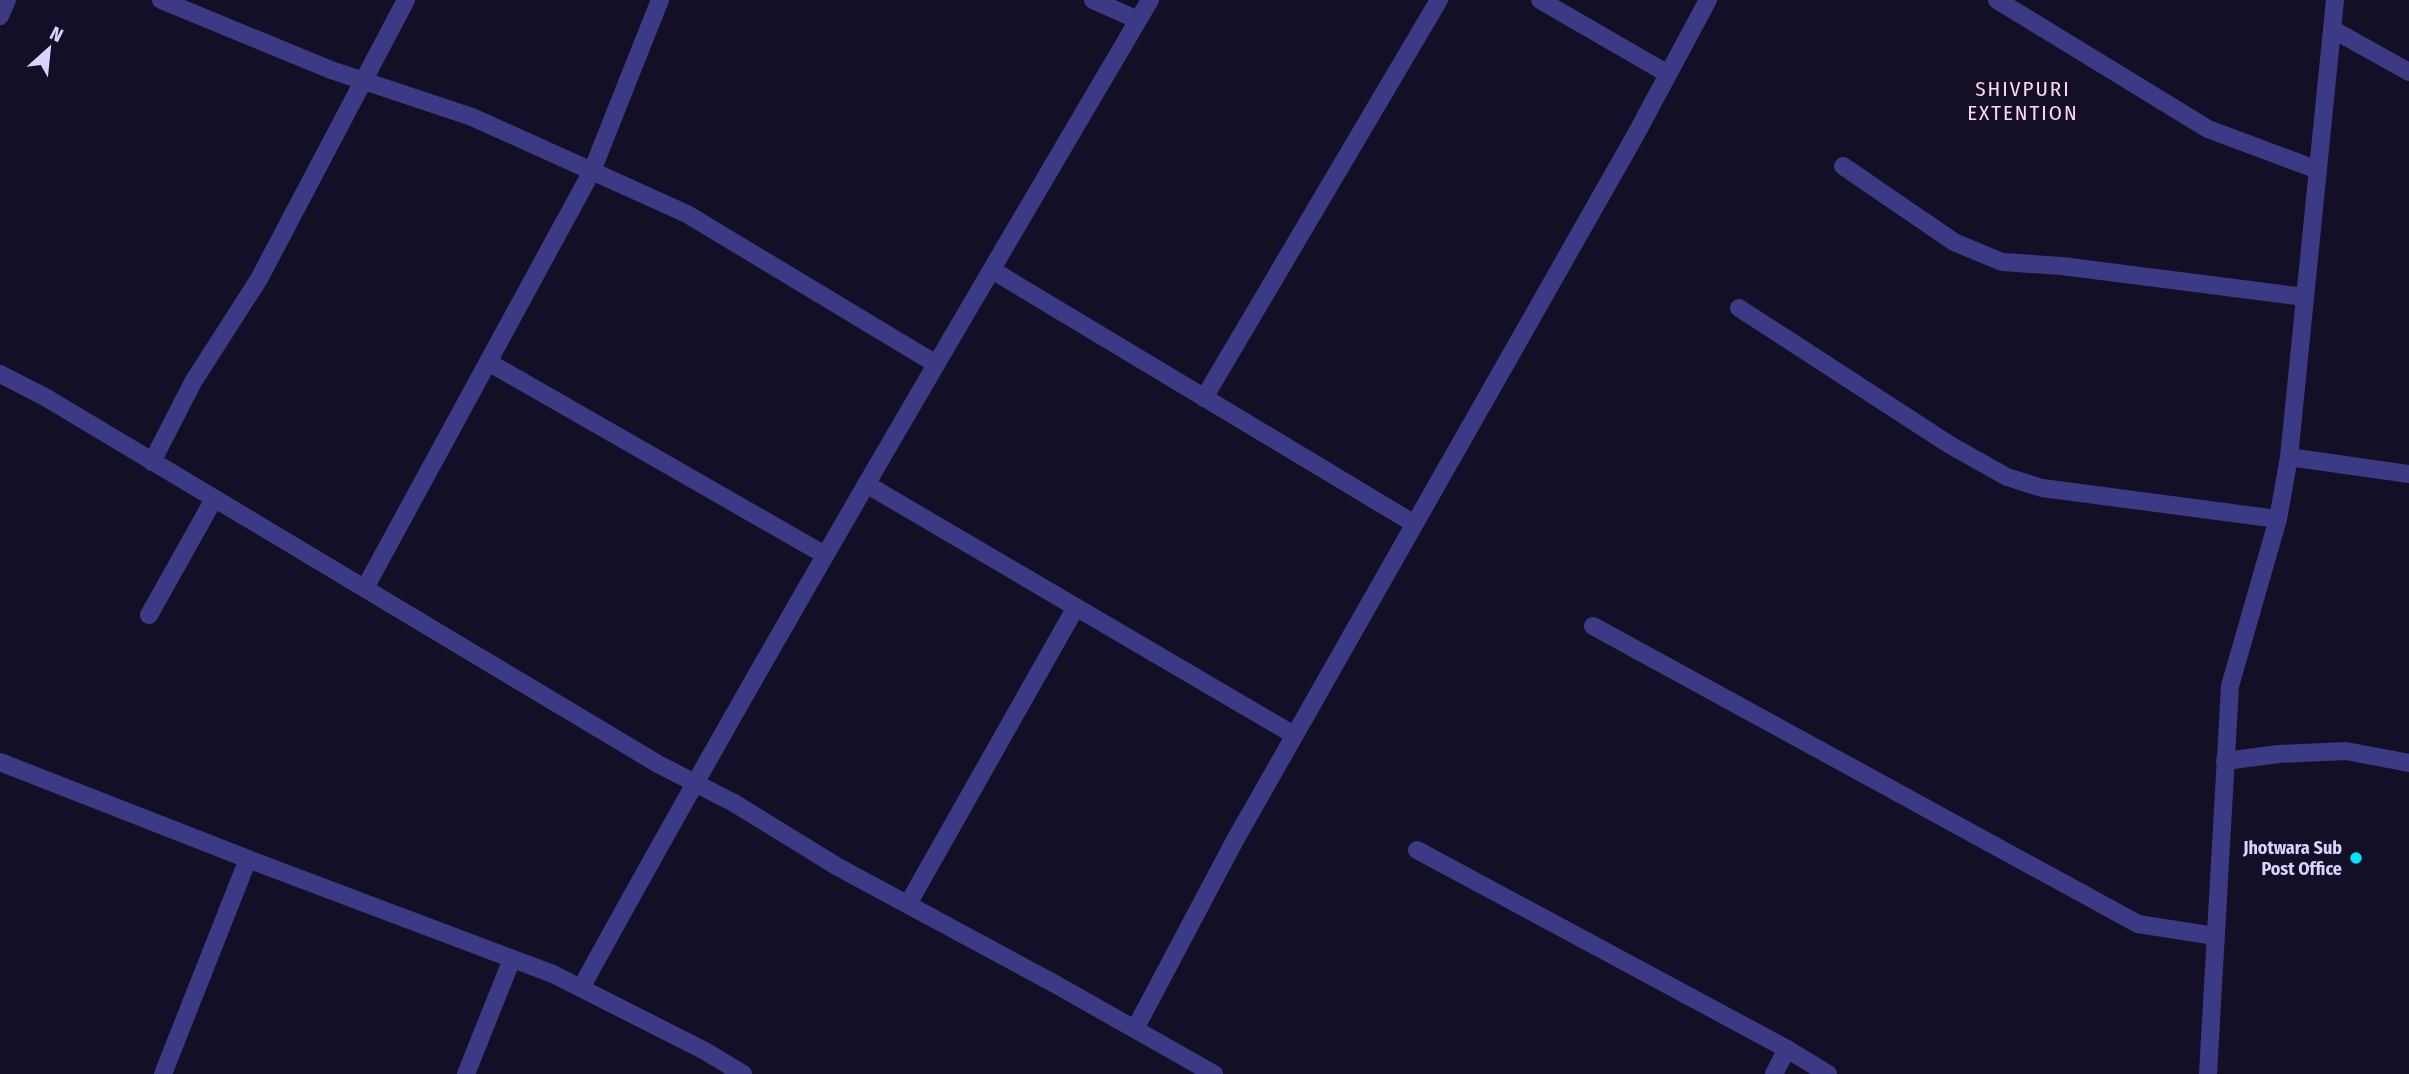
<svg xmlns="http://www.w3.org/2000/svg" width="2409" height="1074" viewBox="0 0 2409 1074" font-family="'Fira Sans Condensed',sans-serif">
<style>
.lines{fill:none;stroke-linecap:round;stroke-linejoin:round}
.minor{stroke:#3d3a85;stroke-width:18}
.tertiary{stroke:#3d3a85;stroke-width:18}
.poi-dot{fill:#00e5ff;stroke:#130f26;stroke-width:2.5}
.labels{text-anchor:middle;stroke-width:5;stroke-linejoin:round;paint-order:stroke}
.poi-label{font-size:18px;font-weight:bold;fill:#d9d4ff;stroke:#130f26;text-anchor:end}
.quarter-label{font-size:21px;letter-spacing:2px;fill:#ffd6f0;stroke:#130f26}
</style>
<rect width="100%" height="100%" fill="#130f26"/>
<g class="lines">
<g class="minor">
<polyline points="161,0 331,70 472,117 687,214 936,364"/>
<polyline points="1093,0 1138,20"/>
<polyline points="1540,0 1668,74"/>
<polyline points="1997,0 2208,129 2318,170"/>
<polyline points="2332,29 2409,72"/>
<polyline points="1843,166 1954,242 2002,262 2062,266 2305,297"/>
<polyline points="992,270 1413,523"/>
<polyline points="1739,308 1950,445 2007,477 2042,488 2278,519"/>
<polyline points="488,362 825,555"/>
<polyline points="0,374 45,397 658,764 734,803 838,867 1055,984 1214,1074"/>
<polyline points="1204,398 1439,0"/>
<polyline points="2289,457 2409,474"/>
<polyline points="152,462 193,382 259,279 406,0"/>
<polyline points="866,484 1294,735"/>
<polyline points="365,588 592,171 660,0"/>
<polyline points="149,615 214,499"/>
<polyline points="1593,626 2138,924 2215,936"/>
<polyline points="2225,761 2279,754 2346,751 2409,763"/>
<polyline points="0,762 248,859 553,974 705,1051 743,1074"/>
<polyline points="1417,850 1787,1049 1828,1074"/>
<polyline points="908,904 1076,607"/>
<path d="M581 988C764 655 957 328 1150 0"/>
<polyline points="1135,1029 1234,842 1635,136 1708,0"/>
<polyline points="163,1074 248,859"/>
<polyline points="466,1074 512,959"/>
<polyline points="1774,1074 1787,1049"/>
</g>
<g class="tertiary">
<polyline points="0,16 7,0"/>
<polyline points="2208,1074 2230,686 2278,519 2289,457 2335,0"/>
</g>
</g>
<circle class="poi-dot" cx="2356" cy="858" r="7"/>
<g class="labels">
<g class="poi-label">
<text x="2342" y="854">Jhotwara Sub<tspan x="2342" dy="21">Post Office</tspan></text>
</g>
<g class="quarter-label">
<text x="2023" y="96">SHIVPURI<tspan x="2023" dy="24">EXTENTION</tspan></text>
</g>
</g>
<g transform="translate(49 49) rotate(27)" stroke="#130f26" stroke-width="5" paint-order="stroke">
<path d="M0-5L12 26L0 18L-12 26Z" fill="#d9d4ff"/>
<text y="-10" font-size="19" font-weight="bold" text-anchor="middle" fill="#d9d4ff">N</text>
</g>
</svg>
